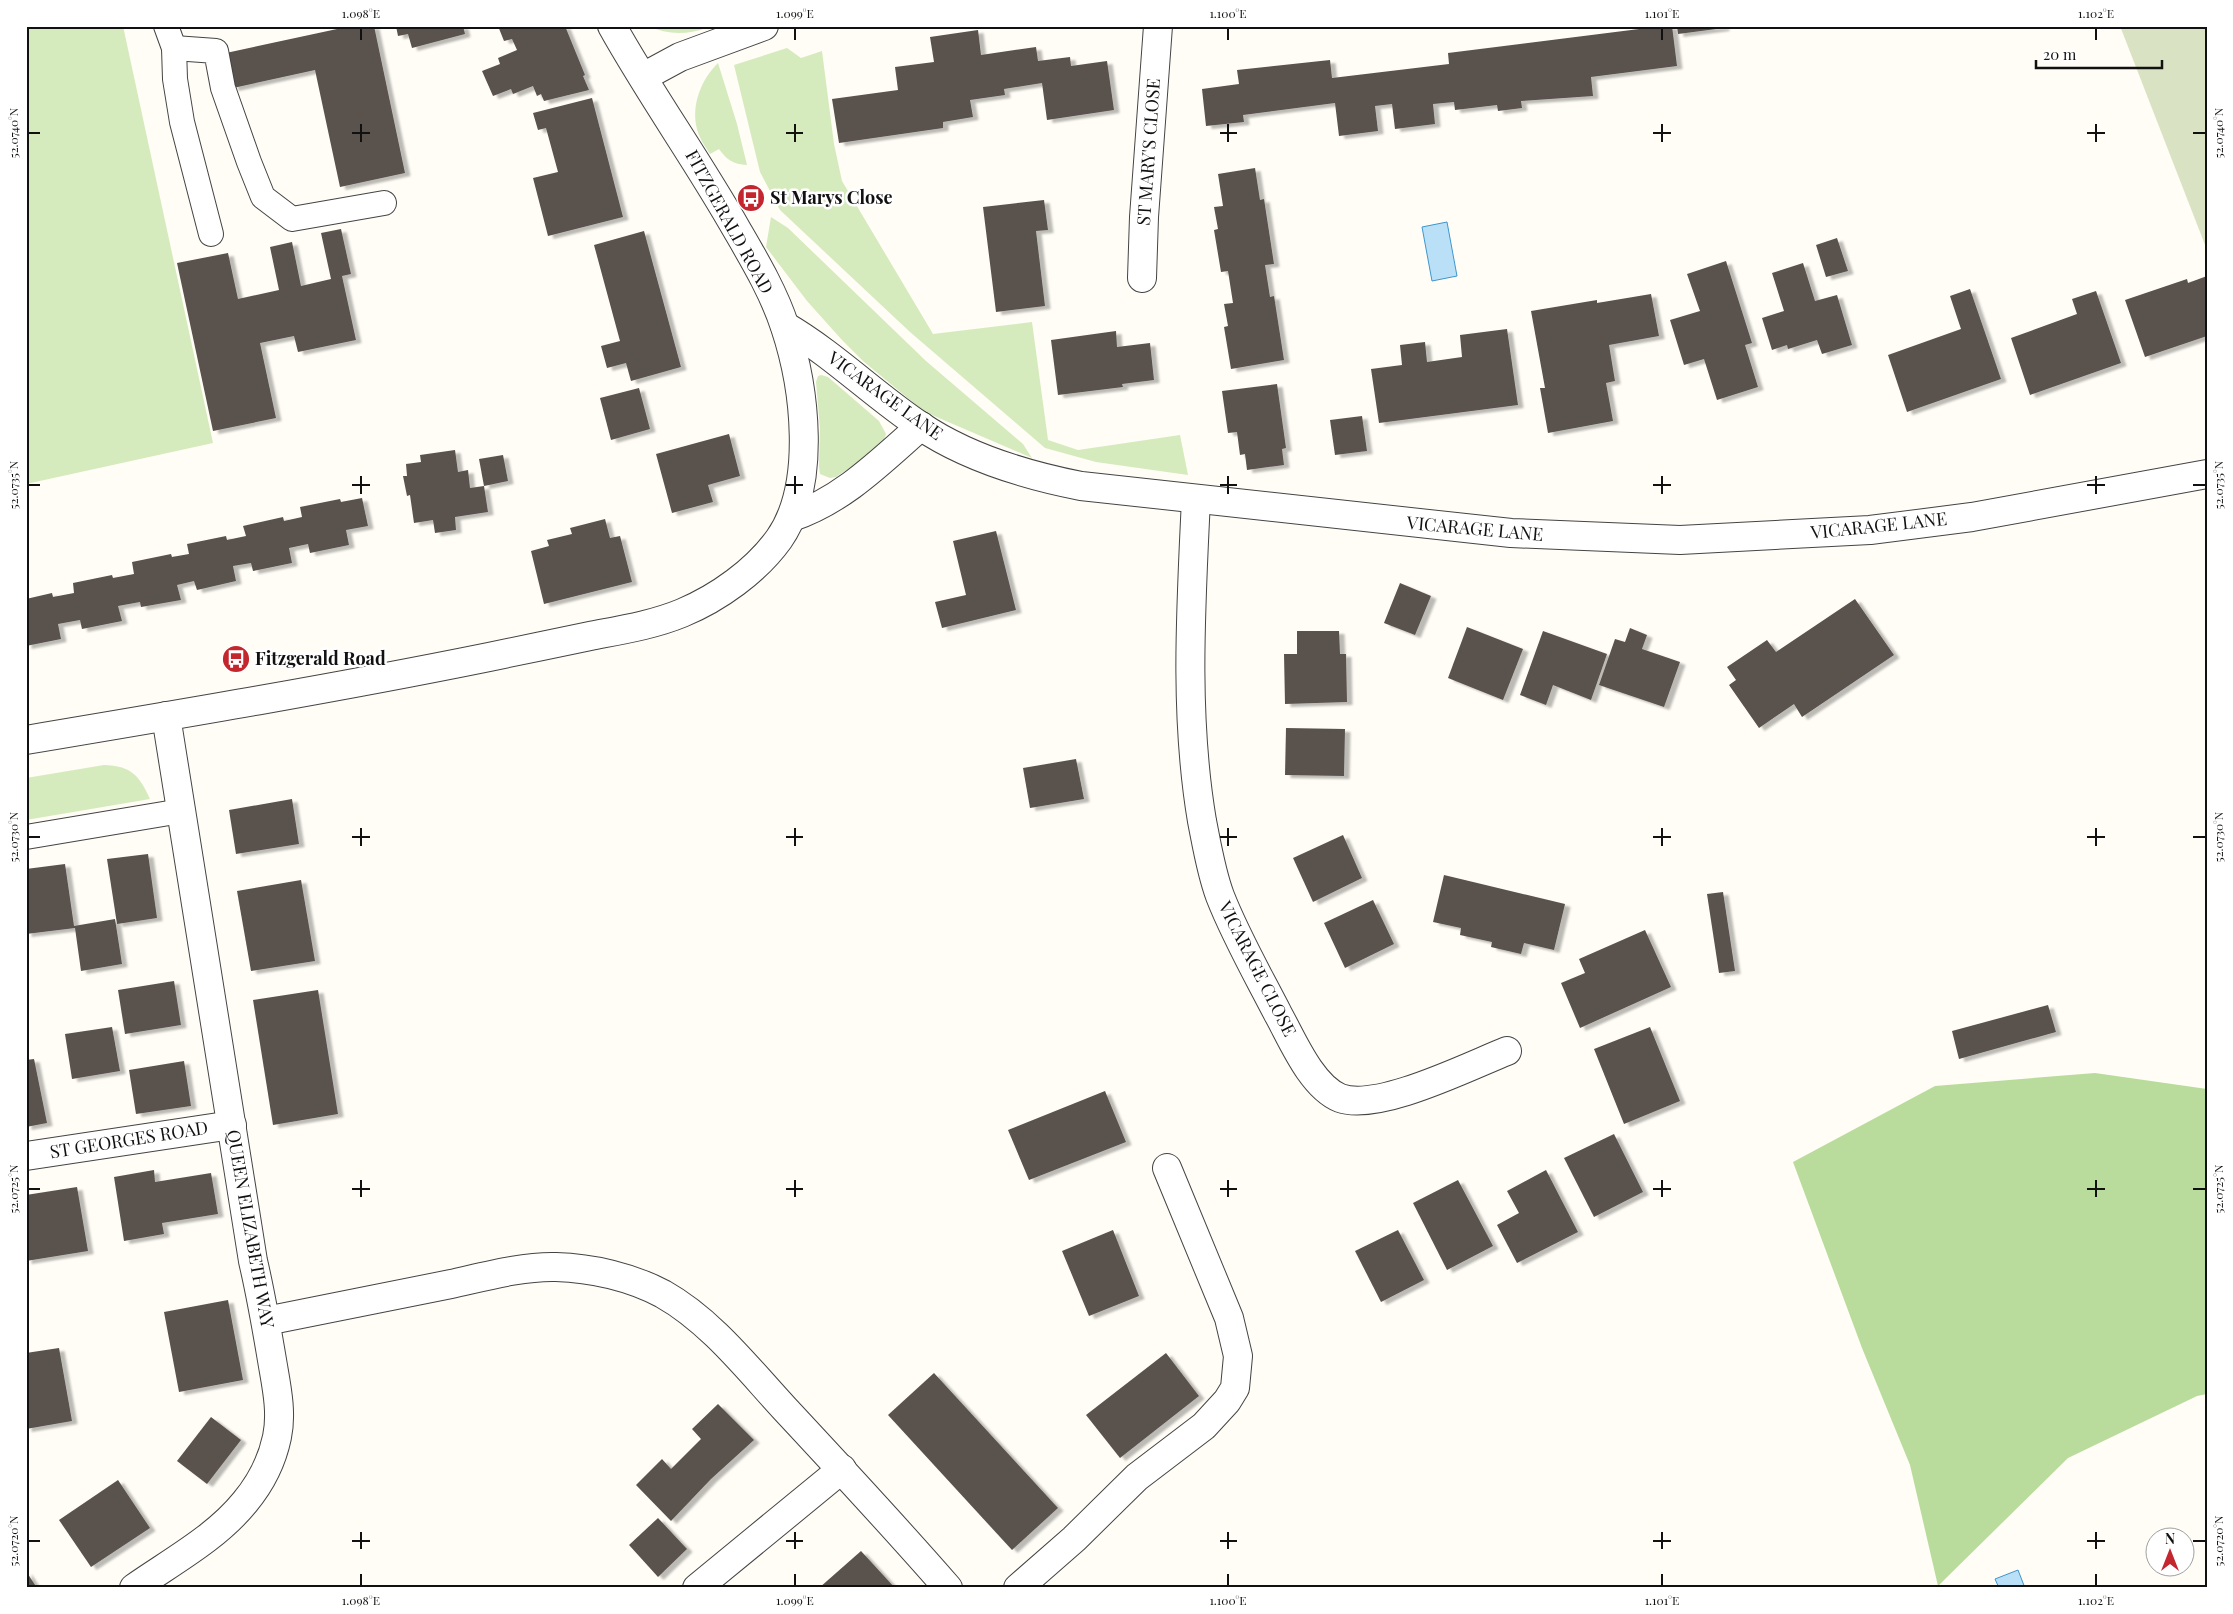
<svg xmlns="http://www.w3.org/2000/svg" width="2233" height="1614" viewBox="0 0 2233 1614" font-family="'Playfair Display',serif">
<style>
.green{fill:#d5ebbd}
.forest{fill:#b9dc9c}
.cemetery{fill:#d9e3c4}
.water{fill:#b9e0f7;stroke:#3f96cf}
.building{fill:#5a524d;filter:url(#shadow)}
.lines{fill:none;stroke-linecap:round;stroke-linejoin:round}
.lane-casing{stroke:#444;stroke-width:26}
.street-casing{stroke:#444;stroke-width:30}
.lane{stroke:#fff;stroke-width:24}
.street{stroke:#fff;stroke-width:28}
.ticks{fill:none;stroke:#111;stroke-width:2}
.labels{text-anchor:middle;stroke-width:5;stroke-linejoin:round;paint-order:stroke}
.street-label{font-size:18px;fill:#111;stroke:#fff}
.poi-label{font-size:18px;font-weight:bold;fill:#111;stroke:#fff;text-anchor:start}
.neatline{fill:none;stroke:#111;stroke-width:2}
.ticks-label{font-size:12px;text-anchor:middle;fill:#111}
</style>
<defs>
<filter id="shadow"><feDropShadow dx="5.5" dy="3" stdDeviation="1" flood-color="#0004"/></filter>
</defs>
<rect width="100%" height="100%" fill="#fffdf5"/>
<g class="green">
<polygon points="26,26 123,26 213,443 26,484"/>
<path d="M648 26H705L706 28C687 35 667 35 648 26Z"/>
<polygon points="787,48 801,58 822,51 834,144 842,181 933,334 1032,322 1048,440 1078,450 1180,435 1188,475 1096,462 1045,448 910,332 780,210 760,172 734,65"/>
<path d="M718 63 737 124 747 165C733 164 727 160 719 149L710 154C705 146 699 138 697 129 691 105 701 80 718 63Z"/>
<polygon points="771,217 788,228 926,361 1023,444 1032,458 925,412 904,395 863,361 842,340 807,301 766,247"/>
<path d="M821 375 828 377 879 421 886 434C882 451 850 467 836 477L830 478 820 474 819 467 820 428 816 382 818 376Z"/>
<path d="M104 765C131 766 139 775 150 799L26 820V778Z"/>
</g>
<polygon class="forest" points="2095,1073 2207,1089 2207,1394 2197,1396 2068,1458 1938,1586 1910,1465 1862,1348 1793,1162 1935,1086"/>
<polygon class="cemetery" points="2120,26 2207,26 2207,250"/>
<g class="water">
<polygon points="1447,222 1457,276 1432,281 1422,227"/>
<polygon points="2018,1570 2025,1588 1999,1588 1995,1579"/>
</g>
<g class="building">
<polygon points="351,26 374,26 405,173 340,187 315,70 233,88 226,53"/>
<polygon points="396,26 463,26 465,34 412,48 408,34 398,36"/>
<polygon points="498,26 565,26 585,75 583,76 589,90 544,101 541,94 537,96 533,86 513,94 511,89 493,96 482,71 500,64 498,58 517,50 512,39 504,41"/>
<polygon points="1663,26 1672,26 1677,66 1591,77 1593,96 1521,101 1522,108 1498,111 1497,105 1455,110 1454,102 1433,104 1435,124 1395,129 1392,104 1375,106 1378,131 1339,136 1335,103 1243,115 1244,122 1206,126 1202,89 1239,84 1237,70 1330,60 1332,78 1449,64 1448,53"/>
<polygon points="1677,26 1724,26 1724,28 1678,34"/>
<polygon points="978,30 981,55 1036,47 1038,61 1070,57 1071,66 1107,61 1114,110 1047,120 1042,83 1004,89 1005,95 970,100 973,117 943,122 943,128 839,143 832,99 898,90 895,67 934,62 930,37"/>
<polygon points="592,98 623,217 548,236 533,178 558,172 546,128 538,130 533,113"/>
<polygon points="1255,168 1260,200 1264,199 1274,264 1265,265 1270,297 1274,296 1284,360 1231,369 1224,327 1228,326 1224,304 1233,303 1228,271 1221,272 1214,230 1218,229 1214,207 1223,206 1218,174"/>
<polygon points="1044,200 1048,230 1036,231 1045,306 996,312 983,207"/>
<polygon points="341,229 351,274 342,276 356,340 298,352 294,336 260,343 276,418 213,431 177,263 228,253 238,299 279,290 270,247 292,242 301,286 331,279 321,233"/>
<polygon points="644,231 681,367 631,381 626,363 607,368 601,346 620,341 594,245"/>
<polygon points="1837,238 1848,271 1826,277 1816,245"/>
<polygon points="1726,261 1752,343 1745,345 1758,387 1717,400 1704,359 1684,365 1670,320 1700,311 1687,274"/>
<polygon points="1803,263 1815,301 1837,295 1852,345 1822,354 1817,340 1788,349 1787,345 1772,350 1762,318 1784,311 1772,273"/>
<polygon points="2207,276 2207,336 2145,357 2125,300 2187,279 2188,283"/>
<polygon points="1970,289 2001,379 1907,412 1888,355 1961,329 1950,296"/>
<polygon points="2096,291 2121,363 2030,395 2011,338 2077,314 2072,299"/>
<polygon points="1651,294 1659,336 1609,345 1615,381 1606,383 1613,421 1548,433 1540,388 1545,388 1531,311 1597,300 1597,303"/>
<polygon points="1507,329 1518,405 1379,423 1371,369 1402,365 1400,345 1425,342 1427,362 1462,357 1460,335"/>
<polygon points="1116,331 1117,347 1150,343 1154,380 1122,384 1123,387 1058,395 1051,340"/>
<polygon points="1277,384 1286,448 1282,449 1284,465 1247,470 1245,454 1240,455 1237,432 1228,433 1222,391"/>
<polygon points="639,388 650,429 611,440 600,398"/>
<polygon points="1362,416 1367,451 1335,455 1330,420"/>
<polygon points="729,434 740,476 708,485 713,502 672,513 656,454"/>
<polygon points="455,450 458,472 468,470 470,488 484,486 488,512 455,517 456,530 435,533 433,520 414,523 410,495 407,496 403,476 407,476 406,464 421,462 420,455"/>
<polygon points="503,455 508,481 484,486 479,459"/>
<polygon points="362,498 368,526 346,530 349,545 310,553 308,544 289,548 292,563 253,571 251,563 233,566 236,581 197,590 194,581 177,585 181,600 141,607 140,602 118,606 122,621 82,629 80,620 58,624 61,639 26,646 26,599 52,593 53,597 74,593 73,583 112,575 113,578 134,574 132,562 171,554 172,557 189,554 187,544 226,536 227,540 246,536 243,526 283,517 284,521 302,517 300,507 340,499 341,502"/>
<polygon points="605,519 610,538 620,536 632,582 544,604 531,551 549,546 547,540 572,534 570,528"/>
<polygon points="996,531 1016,610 942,628 935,602 966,595 953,541"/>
<polygon points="1400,583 1431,596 1415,635 1384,623"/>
<polygon points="1855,599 1894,655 1802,717 1794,704 1759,728 1729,685 1736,680 1727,667 1767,640 1776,652"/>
<polygon points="1467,627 1523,649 1503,700 1448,678"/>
<polygon points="1630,628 1647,635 1642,649 1680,662 1664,707 1599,685 1615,639 1625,642"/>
<polygon points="1297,631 1339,631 1340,654 1346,654 1347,702 1285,704 1284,654 1297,654"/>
<polygon points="1543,631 1607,654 1591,700 1553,685 1546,705 1520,695"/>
<polygon points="1286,728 1345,729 1344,776 1285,775"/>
<polygon points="1076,759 1084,799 1030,808 1023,768"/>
<polygon points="292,799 299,844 236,854 229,810"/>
<polygon points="1343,835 1362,878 1313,902 1293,858"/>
<polygon points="148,854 157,918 117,924 107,859"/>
<polygon points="65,864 74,926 115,919 122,964 81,971 75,928 26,934 26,869"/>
<polygon points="1444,875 1565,904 1554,950 1524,943 1521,954 1491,947 1492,942 1460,935 1461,928 1433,922"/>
<polygon points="301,880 315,961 251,971 237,891"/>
<polygon points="1723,892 1735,971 1719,973 1707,894"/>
<polygon points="1373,900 1394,944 1345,968 1324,923"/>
<polygon points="1645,930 1671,987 1580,1028 1561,983 1585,973 1579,959"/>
<polygon points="174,981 181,1025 125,1034 118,990"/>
<polygon points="318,990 338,1114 273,1125 253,1000"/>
<polygon points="2048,1005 2056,1032 1959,1059 1952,1031"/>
<polygon points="112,1027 120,1071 72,1079 65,1034"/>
<polygon points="1650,1027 1680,1101 1624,1124 1594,1049"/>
<polygon points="34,1059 47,1123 26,1127 26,1060"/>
<polygon points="184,1061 191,1106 136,1114 129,1070"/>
<polygon points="1105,1091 1126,1142 1029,1180 1008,1130"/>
<polygon points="1614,1134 1643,1192 1594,1217 1564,1158"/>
<polygon points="154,1170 155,1182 211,1173 218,1214 162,1223 164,1234 124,1241 114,1177"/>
<polygon points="1546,1170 1578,1232 1517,1263 1497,1225 1519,1213 1507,1191"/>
<polygon points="1458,1180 1493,1246 1447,1270 1413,1203"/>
<polygon points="77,1187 88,1251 26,1261 26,1195"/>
<polygon points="1113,1230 1139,1296 1089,1316 1062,1251"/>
<polygon points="1398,1230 1424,1280 1381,1302 1355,1251"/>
<polygon points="228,1300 243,1380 179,1392 164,1312"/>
<polygon points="59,1348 72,1421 26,1429 26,1353"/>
<polygon points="1166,1353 1199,1396 1120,1458 1086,1415"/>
<polygon points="934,1373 1058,1508 1012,1550 888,1415"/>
<polygon points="718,1404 754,1440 711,1479 671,1521 636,1485 662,1459 671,1469 701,1439 692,1429"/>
<polygon points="211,1417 241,1440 207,1484 177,1461"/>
<polygon points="118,1480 150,1528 91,1567 59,1520"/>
<polygon points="658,1518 687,1549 658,1577 629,1545"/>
<polygon points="861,1551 895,1588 819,1588"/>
<polygon points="26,1571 37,1588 26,1588"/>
</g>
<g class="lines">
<defs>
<g id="lane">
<polyline points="166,26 174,48 175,79 182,122 211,234"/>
<polyline points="174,48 216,51 223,88 249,162 263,197 292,219 384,203"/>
<polyline points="26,837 181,811"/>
</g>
<g id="street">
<polyline points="643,77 680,57 764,26"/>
<polyline points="1142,278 1144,217 1158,26"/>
<path d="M785 326C833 354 873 394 919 425 967 458 1025 475 1081 486L1511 533 1680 540 1870 530 1972 517 2207 474"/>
<path d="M1196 499C1191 606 1184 715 1202 821 1207 846 1211 872 1220 896 1236 937 1258 975 1278 1014 1292 1039 1311 1086 1340 1098 1378 1112 1469 1066 1507 1051"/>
<path d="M792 517C843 500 881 461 921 426"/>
<path d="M26 740C181 714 336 688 489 657 523 650 556 643 590 636 621 630 653 625 682 613 718 598 756 571 779 539 817 485 805 387 785 327 774 293 755 261 737 230 698 161 651 96 612 26"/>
<polyline points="26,1156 232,1125"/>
<path d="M266 1321C328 1309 389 1296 451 1284 483 1277 523 1266 556 1267 592 1268 631 1277 663 1294 711 1321 748 1369 785 1409 840 1468 895 1527 948 1588"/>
<path d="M134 1588C171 1562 216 1538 245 1502 260 1484 272 1461 277 1437 282 1414 277 1389 273 1366 267 1330 261 1295 253 1261L166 716"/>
<polyline points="697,1588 842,1469"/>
<polyline points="1018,1588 1074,1539 1137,1477 1204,1426 1227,1401 1235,1388 1238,1356 1229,1318 1167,1168"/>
</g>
</defs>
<use href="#lane" class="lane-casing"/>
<use href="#street" class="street-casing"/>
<use href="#lane" class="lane"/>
<use href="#street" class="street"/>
</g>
<path class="ticks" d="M361 28V40M795 28V40M1228 28V40M1662 28V40M2096 28V40M361 124V142M795 124V142M1228 124V142M1662 124V142M2096 124V142M28 133H40M352 133H370M786 133H803M1220 133H1237M1653 133H1671M2087 133H2105M2193 133H2206M361 476V494M795 476V494M1228 476V494M1662 476V494M2096 476V494M28 485H40M352 485H370M786 485H803M1220 485H1237M1653 485H1671M2087 485H2105M2193 485H2206M361 828V846M795 828V846M1228 828V846M1662 828V846M2096 828V846M28 837H40M352 837H370M786 837H803M1220 837H1237M1653 837H1671M2087 837H2105M2193 837H2206M361 1180V1197M795 1180V1197M1228 1180V1197M1662 1180V1197M2096 1180V1197M28 1189H40M352 1189H370M786 1189H803M1220 1189H1237M1653 1189H1671M2087 1189H2105M2193 1189H2206M361 1532V1549M795 1532V1549M1228 1532V1549M1662 1532V1549M2096 1532V1549M28 1541H40M352 1541H370M786 1541H803M1220 1541H1237M1653 1541H1671M2087 1541H2105M2193 1541H2206M361 1574V1586M795 1574V1586M1228 1574V1586M1662 1574V1586M2096 1574V1586"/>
<defs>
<symbol id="bus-disc" viewBox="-11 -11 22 22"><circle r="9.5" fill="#c4262e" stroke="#fff"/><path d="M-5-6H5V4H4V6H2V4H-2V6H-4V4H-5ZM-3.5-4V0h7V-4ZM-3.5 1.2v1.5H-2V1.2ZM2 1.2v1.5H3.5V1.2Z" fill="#fff"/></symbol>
</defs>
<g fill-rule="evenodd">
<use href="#bus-disc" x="735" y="182" width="32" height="32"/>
<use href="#bus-disc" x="220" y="643" width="32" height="32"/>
</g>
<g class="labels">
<g class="street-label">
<text transform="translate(1149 152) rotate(-86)" y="6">ST MARY'S CLOSE</text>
<text transform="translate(729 222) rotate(61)" y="6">FITZGERALD ROAD</text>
<text transform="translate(885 396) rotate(36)" y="6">VICARAGE LANE</text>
<text transform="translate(1879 526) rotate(-6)" y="6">VICARAGE LANE</text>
<text transform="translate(1475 529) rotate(5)" y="6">VICARAGE LANE</text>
<text transform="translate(1257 969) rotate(63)" y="6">VICARAGE CLOSE</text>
<text transform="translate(129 1140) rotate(-9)" y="6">ST GEORGES ROAD</text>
<text transform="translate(250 1229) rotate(80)" y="6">QUEEN ELIZABETH WAY</text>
</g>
<g class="poi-label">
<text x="770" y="204">St Marys Close</text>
<text x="255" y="665">Fitzgerald Road</text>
</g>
</g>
<rect width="2233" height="1614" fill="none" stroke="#ffffff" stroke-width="55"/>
<g transform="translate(2170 1552)"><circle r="24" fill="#ffffff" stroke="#a0a0a0"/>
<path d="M0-4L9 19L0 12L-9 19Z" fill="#c4262e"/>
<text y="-8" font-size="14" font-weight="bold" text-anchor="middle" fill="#111111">N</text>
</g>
<path d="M2036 60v8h126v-8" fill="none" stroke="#111111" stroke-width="2.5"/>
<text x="2043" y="60" font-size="15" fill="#111111" stroke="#ffffff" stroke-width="4" paint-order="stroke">20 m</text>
<rect x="28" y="28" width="2178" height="1558" class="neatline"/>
<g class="ticks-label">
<text x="361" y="18">1.098°E</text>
<text x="795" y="18">1.099°E</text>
<text x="1228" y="18">1.100°E</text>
<text x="1662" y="18">1.101°E</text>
<text x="2096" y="18">1.102°E</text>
<text transform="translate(14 133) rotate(-90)" y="4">52.0740°N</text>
<text transform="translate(2219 133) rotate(-90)" y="4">52.0740°N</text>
<text transform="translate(14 485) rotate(-90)" y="4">52.0735°N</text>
<text transform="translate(2219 485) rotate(-90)" y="4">52.0735°N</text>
<text transform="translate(14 837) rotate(-90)" y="4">52.0730°N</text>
<text transform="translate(2219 837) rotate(-90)" y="4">52.0730°N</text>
<text transform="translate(14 1189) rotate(-90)" y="4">52.0725°N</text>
<text transform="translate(2219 1189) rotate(-90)" y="4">52.0725°N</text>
<text transform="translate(14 1541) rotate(-90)" y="4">52.0720°N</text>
<text transform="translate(2219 1541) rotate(-90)" y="4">52.0720°N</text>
<text x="361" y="1605">1.098°E</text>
<text x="795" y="1605">1.099°E</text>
<text x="1228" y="1605">1.100°E</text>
<text x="1662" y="1605">1.101°E</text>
<text x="2096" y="1605">1.102°E</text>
</g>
</svg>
